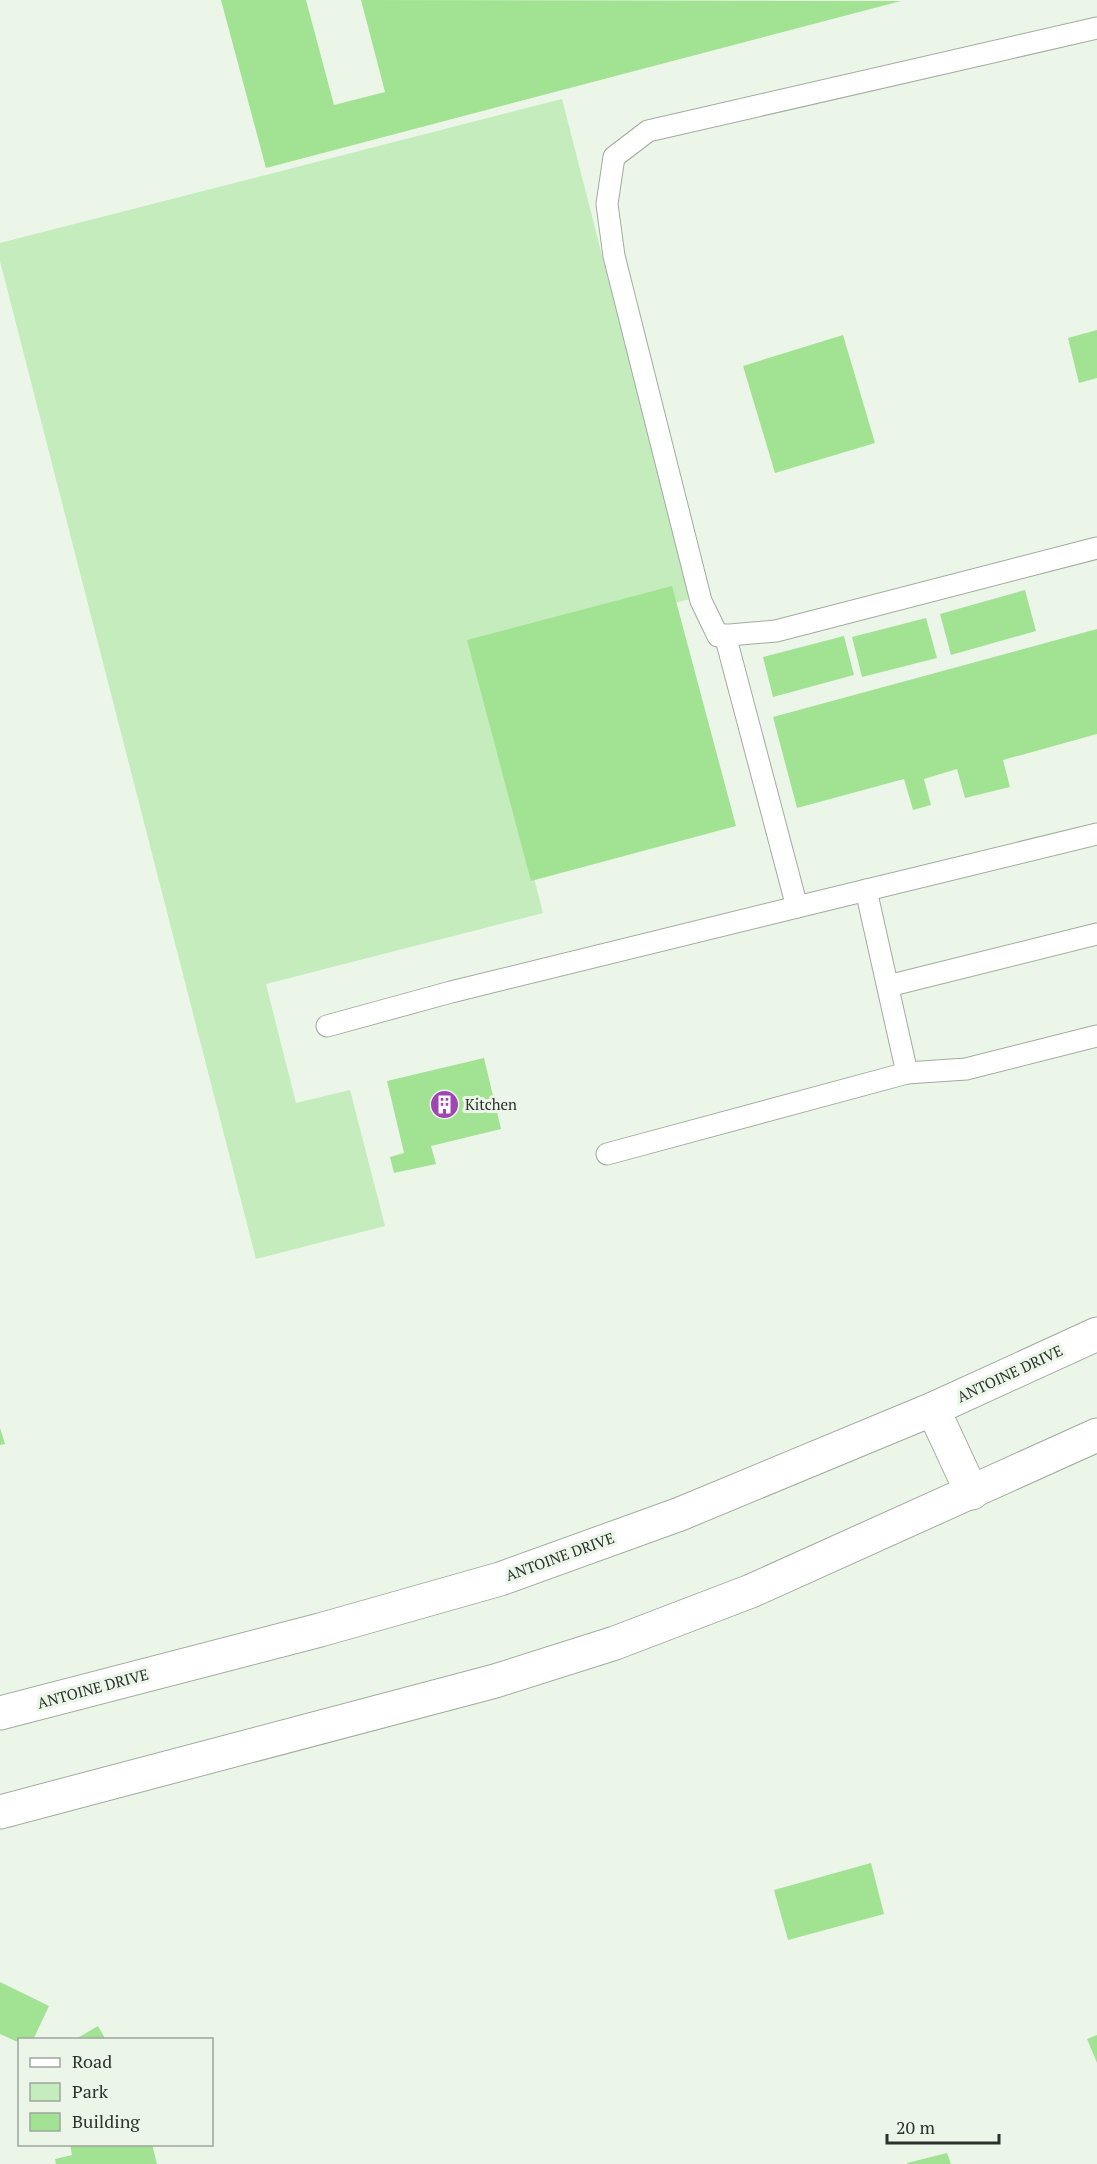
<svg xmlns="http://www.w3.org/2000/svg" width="1097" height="2164" viewBox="0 0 1097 2164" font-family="'PT Serif',serif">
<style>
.green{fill:#c4ecbc}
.building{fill:#a1e393}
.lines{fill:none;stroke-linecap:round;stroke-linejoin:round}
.lane-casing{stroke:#a1ac9f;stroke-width:23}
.secondary-casing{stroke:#a1ac9f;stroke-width:35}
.lane{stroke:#fff;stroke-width:21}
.secondary{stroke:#fff;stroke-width:33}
.labels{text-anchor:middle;stroke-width:6;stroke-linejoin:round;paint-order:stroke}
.poi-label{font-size:15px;fill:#2d312c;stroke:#ebf6e8;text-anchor:start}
.street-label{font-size:15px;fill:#2d312c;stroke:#ebf6e8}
</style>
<rect width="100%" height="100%" fill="#ebf6e8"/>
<polygon class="green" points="562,99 690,599 477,654 543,913 266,984 296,1103 350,1090 385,1226 256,1259 0,261 0,243"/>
<g class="building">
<polygon points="221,0 306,0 334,105 385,92 361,0 901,1 266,168"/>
<polygon points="1097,330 1097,378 1079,383 1068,338"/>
<polygon points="843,335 875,443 775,473 743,366"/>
<polygon points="672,586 736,826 531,881 467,640"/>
<polygon points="1025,590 1036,631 951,655 940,614"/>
<polygon points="926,618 937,658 862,677 852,637"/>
<polygon points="1097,629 1097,734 1003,760 1010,787 965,798 957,769 924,779 931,805 913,810 904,779 797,808 773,717"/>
<polygon points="844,636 854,675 773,697 763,657"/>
<polygon points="484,1058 501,1129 431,1146 436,1164 394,1173 390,1157 404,1153 387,1081"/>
<polygon points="0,1428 5,1444 0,1445"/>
<polygon points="871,1863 884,1914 788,1940 774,1890"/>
<polygon points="0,1982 49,2006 33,2040 20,2040 20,2043 0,2034"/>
<polygon points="98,2026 106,2040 74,2040"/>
<polygon points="1097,2035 1097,2063 1087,2039"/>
<polygon points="70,2144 152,2144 157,2164 56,2164 55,2159 72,2155"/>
<polygon points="947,2153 951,2164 907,2164 907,2163"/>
</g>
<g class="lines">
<defs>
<g id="lane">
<polyline points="1097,28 648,131 614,157 607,204 614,256 701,601 718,636 776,631 1097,548"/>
<polyline points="866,890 907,1073"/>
<polyline points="797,907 1097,834"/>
<polyline points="888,986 1097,934"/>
<polyline points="327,1026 451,992 797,907 725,635"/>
<polyline points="607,1154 907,1073 966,1069 1097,1036"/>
</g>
<g id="secondary">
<polyline points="933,1409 972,1493"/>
<polyline points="0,1713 320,1630 500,1579 680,1514 933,1409 1097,1334"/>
<polyline points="0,1812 495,1681 615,1643 751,1591 1097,1435"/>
</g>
</defs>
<use href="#lane" class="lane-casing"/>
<use href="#secondary" class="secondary-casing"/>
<use href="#lane" class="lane"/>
<use href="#secondary" class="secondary"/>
</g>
<defs>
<symbol id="building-disc" viewBox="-11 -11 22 22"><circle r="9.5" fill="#9f46b2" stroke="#ebf6e8"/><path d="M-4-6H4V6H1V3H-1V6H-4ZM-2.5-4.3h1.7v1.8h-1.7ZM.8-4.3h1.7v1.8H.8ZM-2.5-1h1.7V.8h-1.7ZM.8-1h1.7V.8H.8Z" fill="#fff"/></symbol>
</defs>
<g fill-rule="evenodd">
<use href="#building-disc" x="428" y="1088" width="33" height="33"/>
</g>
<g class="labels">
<g class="poi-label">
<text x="465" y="1110">Kitchen</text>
</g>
<g class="street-label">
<text transform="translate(1010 1374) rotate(-25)" y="5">ANTOINE DRIVE</text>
<text transform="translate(560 1557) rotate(-20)" y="5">ANTOINE DRIVE</text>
<text transform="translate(93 1689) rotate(-15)" y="5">ANTOINE DRIVE</text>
</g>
</g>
<rect x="18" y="2038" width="195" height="108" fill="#ebf6e8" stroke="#9fa79d" stroke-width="1.5"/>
<rect x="30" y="2058" width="30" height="9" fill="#ffffff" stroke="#9fa79d" stroke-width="1.5"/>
<text x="72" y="2068" font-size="18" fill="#2d312c">Road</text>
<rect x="30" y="2083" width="30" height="18" fill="#c4ecbc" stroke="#9fa79d" stroke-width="1.5"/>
<text x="72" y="2098" font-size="18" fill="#2d312c">Park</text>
<rect x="30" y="2113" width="30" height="18" fill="#a1e393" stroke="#9fa79d" stroke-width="1.5"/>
<text x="72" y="2128" font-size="18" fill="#2d312c">Building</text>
<path d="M887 2134v9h112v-9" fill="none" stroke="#2d312c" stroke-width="3"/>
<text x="896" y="2134" font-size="18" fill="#2d312c" stroke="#ebf6e8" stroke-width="4.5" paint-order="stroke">20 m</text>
</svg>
